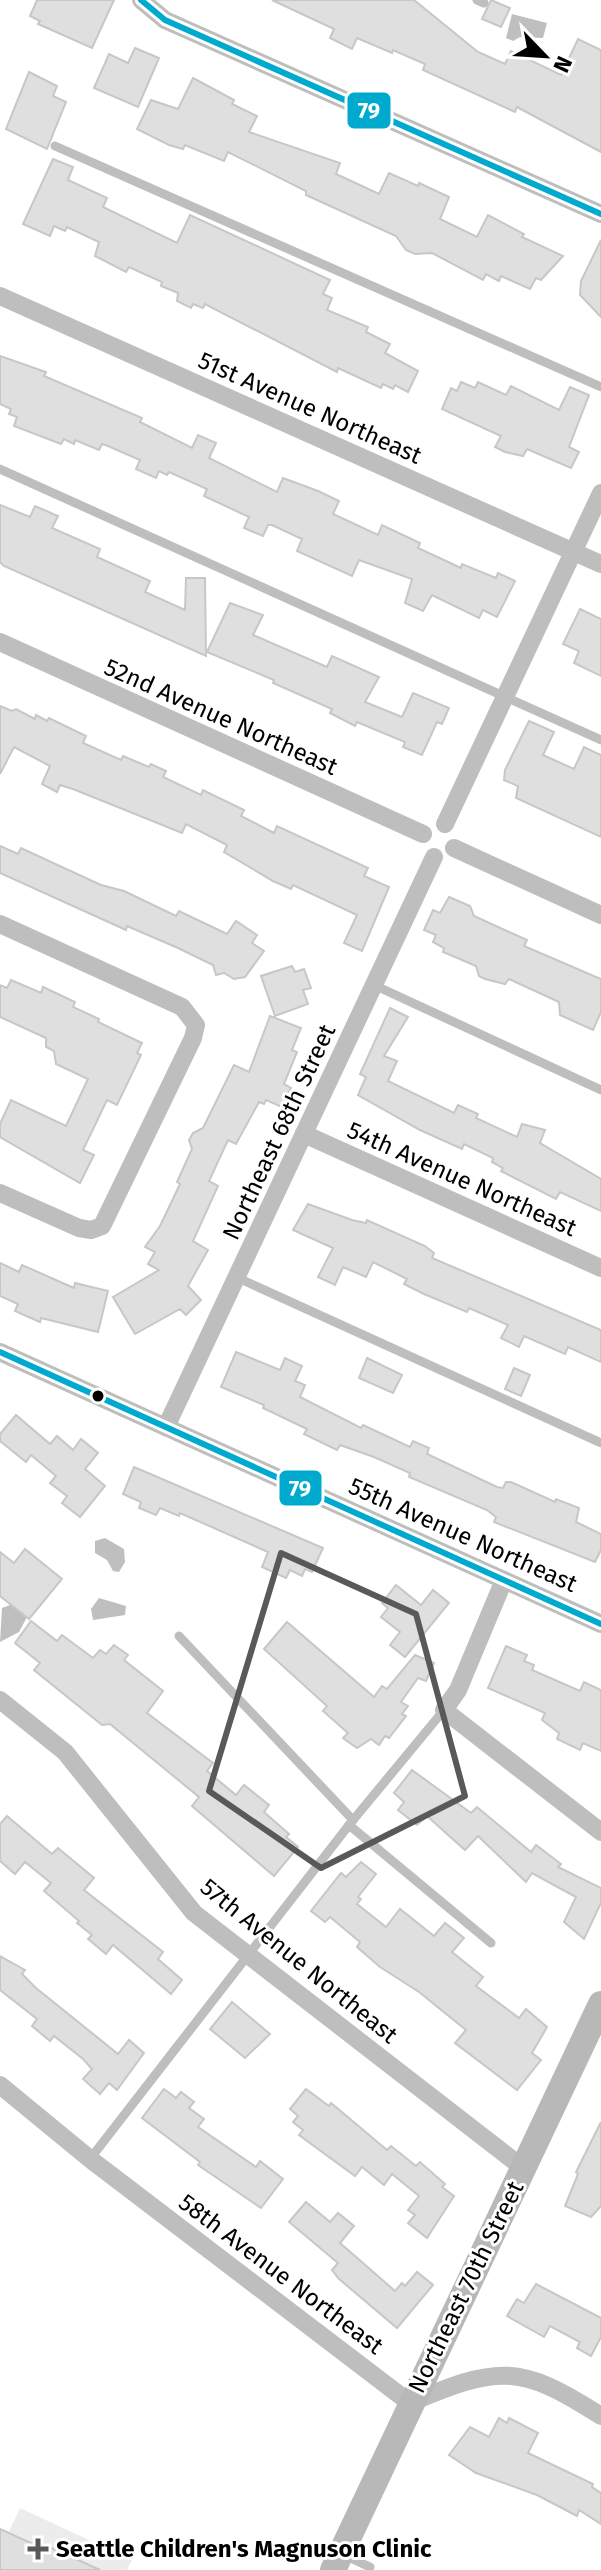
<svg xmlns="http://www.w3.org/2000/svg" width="601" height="2570" viewBox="0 0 601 2570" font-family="'Fira Sans',sans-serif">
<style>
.green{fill:#ececec}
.water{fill:#bfbfbf}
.building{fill:#dfdfdf;stroke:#c7c7c7;stroke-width:2}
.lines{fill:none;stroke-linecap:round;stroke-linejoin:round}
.service{stroke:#bebebe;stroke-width:9}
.minor{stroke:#bebebe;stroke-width:18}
.secondary{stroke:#b8b8b8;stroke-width:26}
.bus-1-casing{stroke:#fff;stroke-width:12}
.bus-1{stroke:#00a9ce;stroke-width:6}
.marked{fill:none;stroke:#595959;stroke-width:6;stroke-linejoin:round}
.bus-dot{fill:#000;stroke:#fff;stroke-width:3}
.poi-dot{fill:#595959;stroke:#fff;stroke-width:3}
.labels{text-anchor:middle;stroke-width:6;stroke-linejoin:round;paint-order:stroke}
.street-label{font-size:24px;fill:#000;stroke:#fff}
.poi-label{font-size:24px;font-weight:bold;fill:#000;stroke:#fff;text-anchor:start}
.line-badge{stroke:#fff;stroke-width:3}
.badge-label{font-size:22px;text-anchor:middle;font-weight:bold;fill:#fff}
</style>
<rect width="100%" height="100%" fill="#fff"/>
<polygon class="green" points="20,2508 132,2560 127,2570 100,2570 35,2541 31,2547 7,2536"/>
<g class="water">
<polygon points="512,14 547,23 543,38 520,37 513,41 506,38"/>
<polygon points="105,1538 124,1549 125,1562 119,1572 113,1571 107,1560 95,1553 95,1541"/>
<polygon points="99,1598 126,1606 125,1615 93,1620 91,1609"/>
<polygon points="13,1604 27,1617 19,1632 0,1642 2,1608"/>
</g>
<g class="building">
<polygon points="37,0 114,0 92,48 38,24 40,21 30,16"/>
<polygon points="272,0 414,0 478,52 505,64 511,51 561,75 578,39 601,50 601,152 517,107 515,112 423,70 425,64 393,50 392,53 357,38 352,49 330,38 334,29"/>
<polygon points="491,0 510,8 501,27 482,19"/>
<polygon points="135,48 159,58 138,107 94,88 109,54 128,63"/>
<polygon points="29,72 57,86 53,96 66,102 47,149 6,129"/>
<polygon points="193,78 234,100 232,104 257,116 249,132 340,163 336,174 379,194 389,173 418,186 419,183 449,197 440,219 477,237 488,215 524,234 522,237 563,256 541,280 536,278 530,289 501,276 499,281 486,274 483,280 432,253 415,254 406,250 396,236 306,195 306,191 228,152 224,161 185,145 183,149 169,145 137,129 151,100 178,109"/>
<polygon points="53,159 73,167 68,180 107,198 103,207 177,243 190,215 330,280 323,294 332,298 327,310 368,327 366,332 390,344 385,353 418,371 408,392 395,385 393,389 383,384 381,388 338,368 337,372 205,304 203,308 193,304 191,308 177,301 178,293 161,286 162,282 129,267 126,272 95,256 99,242 67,227 65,231 54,226 50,236 23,224"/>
<polygon points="601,240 601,317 580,295 581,281"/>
<polygon points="0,356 46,372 44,376 142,418 140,422 192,448 198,435 216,443 209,458 277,492 283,478 318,491 339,501 333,514 378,535 382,525 420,543 418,548 461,568 462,564 496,578 498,573 515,581 497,617 483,610 479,618 432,595 423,611 405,603 412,579 359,560 352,576 297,551 302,539 272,525 268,525 263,536 244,528 249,517 204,496 207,489 169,472 167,475 159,471 156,478 136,469 140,460 108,446 102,444 99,450 75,440 74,444 64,439 61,444 14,426 17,417 9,414 11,409 0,404"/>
<polygon points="461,382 475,388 478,382 506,395 511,386 559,410 570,387 589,395 569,447 579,452 571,468 527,449 523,456 505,452 495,447 501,436 442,409 451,388 457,391"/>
<polygon points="0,505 30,517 35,506 58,516 52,528 100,549 97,557 150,581 145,592 185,610 186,578 205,578 206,656 4,566 0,562"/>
<polygon points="230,603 263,615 253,635 327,667 332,656 379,677 365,702 402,717 413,693 449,708 442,724 437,722 422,755 403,747 405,742 357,722 355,726 330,713 332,709 273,683 274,680 207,652"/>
<polygon points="580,609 601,619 601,676 574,663 579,651 563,644"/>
<polygon points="0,706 12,711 16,709 35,719 36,715 47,721 49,718 86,736 83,743 121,760 123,756 149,767 151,764 166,771 163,777 201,795 203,790 244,810 241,816 274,833 277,826 368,868 364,876 389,887 362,951 344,943 357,915 293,885 291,889 273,881 224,852 227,845 186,824 182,833 73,789 60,785 57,792 42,784 50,766 14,747 0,774"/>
<polygon points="529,721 554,732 543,755 574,769 584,747 601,755 601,837 516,798 518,786 504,780 505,770"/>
<polygon points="0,846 18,854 21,848 101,885 124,891 176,916 179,911 227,934 236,921 257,935 252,943 264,951 245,977 234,979 224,973 216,975 213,965 178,948 127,926 126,930 0,873"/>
<polygon points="449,897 470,906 474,916 527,940 524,946 601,979 601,1012 593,1030 560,1015 559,1002 509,979 505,984 485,979 479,976 476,966 443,952 444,948 433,942 436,935 424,930 433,910 440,913"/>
<polygon points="292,966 295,972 304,969 311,988 303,990 308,1004 275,1016 261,976"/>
<polygon points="11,980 41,993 43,987 75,1002 73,1007 99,1019 98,1022 142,1043 137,1053 141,1055 117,1105 107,1100 83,1150 94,1155 80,1183 0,1137 0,1124 11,1100 66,1126 88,1079 56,1064 54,1051 46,1047 46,1038 0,1017 0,985 7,988"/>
<polygon points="390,1008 408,1017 384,1056 397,1061 388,1081 454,1113 458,1105 478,1114 476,1118 517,1137 522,1124 545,1130 540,1143 601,1179 601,1211 560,1192 556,1199 501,1171 503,1168 492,1162 493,1158 464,1144 462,1149 420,1130 358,1095 366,1077 360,1074"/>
<polygon points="270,1016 301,1028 292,1050 297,1052 284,1084 291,1088 282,1107 266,1100 264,1104 259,1102 236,1144 228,1140 209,1181 218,1186 193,1241 208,1250 188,1286 201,1300 186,1315 180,1309 135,1334 113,1297 159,1270 148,1264 155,1252 145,1247 160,1226 180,1184 177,1182 192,1149 189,1140 193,1133 203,1128 234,1065 249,1072"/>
<polygon points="308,1204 352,1220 366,1223 367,1220 425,1246 434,1253 432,1258 601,1330 601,1362 568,1347 565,1354 524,1336 519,1347 501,1338 508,1325 469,1308 467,1312 424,1294 404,1284 407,1279 373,1262 366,1277 343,1267 335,1285 318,1277 333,1248 293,1230"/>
<polygon points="0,1263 19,1272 22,1265 74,1288 75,1283 108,1291 98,1332 41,1318 40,1322 15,1311 18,1304 0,1296"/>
<polygon points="236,1352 280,1370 285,1358 302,1366 295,1381 305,1385 300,1397 361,1428 363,1425 410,1447 413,1441 429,1448 427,1454 497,1487 503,1488 506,1482 511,1482 555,1502 556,1499 579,1508 576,1522 601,1534 601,1550 595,1562 494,1522 496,1517 487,1510 409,1477 410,1473 374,1457 340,1445 337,1450 304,1434 307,1429 263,1408 264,1405 221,1387"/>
<polygon points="367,1358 402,1375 393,1393 359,1378"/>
<polygon points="514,1368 530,1375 521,1396 505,1389"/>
<polygon points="16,1415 50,1444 57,1436 73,1450 81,1439 98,1453 85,1469 105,1486 80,1517 62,1503 67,1496 50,1483 56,1476 31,1455 26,1462 0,1441 0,1434"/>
<polygon points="134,1467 323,1548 312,1572 305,1569 302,1576 290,1570 286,1578 262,1567 268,1552 180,1513 179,1516 160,1508 156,1515 139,1508 141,1502 123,1494"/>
<polygon points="25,1549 62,1579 29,1619 0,1596 0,1552 14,1563"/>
<polygon points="396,1585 421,1605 433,1590 449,1603 405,1657 390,1645 400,1632 381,1617 388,1608 382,1603"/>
<polygon points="31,1621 57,1641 62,1635 93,1658 100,1650 106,1654 114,1645 128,1655 124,1660 163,1691 147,1713 213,1763 207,1771 236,1795 244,1785 269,1805 264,1812 289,1834 286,1837 298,1847 274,1876 192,1806 199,1797 110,1724 102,1725 34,1670 40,1663 15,1643"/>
<polygon points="287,1622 374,1697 382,1686 387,1689 415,1655 434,1663 426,1681 418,1678 401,1702 408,1706 402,1714 406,1716 389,1738 385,1736 379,1745 371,1739 357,1748 343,1738 348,1733 323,1711 327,1706 264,1649"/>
<polygon points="506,1646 527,1655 524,1661 534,1665 532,1670 580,1691 584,1682 601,1690 601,1751 583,1743 580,1750 557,1739 559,1733 542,1720 545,1713 488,1688"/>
<polygon points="412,1770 471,1813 477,1807 531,1852 536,1845 561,1864 558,1867 601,1888 601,1903 584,1939 564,1922 576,1897 532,1873 526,1882 478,1836 465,1850 427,1816 417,1825 398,1810 404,1802 394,1793"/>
<polygon points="7,1816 52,1854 58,1848 94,1878 84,1890 163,1952 158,1959 182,1980 171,1994 113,1945 106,1954 88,1939 92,1935 77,1923 79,1921 44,1891 51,1883 25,1862 15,1874 0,1861 0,1824"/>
<polygon points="361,1862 376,1874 358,1897 361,1899 357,1904 386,1927 400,1909 434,1936 445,1923 464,1938 452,1952 483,1977 476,1986 519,2018 526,2009 547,2027 532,2053 541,2060 517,2090 455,2043 466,2030 419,1992 380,1967 357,1947 360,1942 330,1917 325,1922 311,1911 341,1873 346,1877"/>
<polygon points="0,1956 25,1970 22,1974 36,1988 118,2054 129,2040 144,2053 117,2090 109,2083 100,2094 83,2079 92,2069 83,2059 54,2036 50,2041 32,2026 37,2019 0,1990"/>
<polygon points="232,2002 270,2034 245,2058 210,2029"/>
<polygon points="164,2089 176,2098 181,2092 194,2102 189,2108 204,2119 198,2127 256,2167 260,2161 283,2179 261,2208 198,2165 200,2162 142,2118"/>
<polygon points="306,2089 329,2106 331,2103 387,2150 391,2146 416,2166 420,2162 445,2184 442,2187 454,2196 427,2238 408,2223 415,2215 408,2210 419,2196 392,2174 384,2185 362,2167 355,2176 299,2135 303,2130 293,2122 298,2116 290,2109"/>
<polygon points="601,2122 601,2206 591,2217 565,2206 578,2174 576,2172"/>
<polygon points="306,2202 330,2222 338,2213 354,2226 340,2243 395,2291 402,2283 405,2286 417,2272 433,2285 397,2328 339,2279 332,2270 338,2263 289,2222"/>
<polygon points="536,2284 601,2318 601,2337 591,2356 577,2348 580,2342 550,2326 544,2337 507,2316 517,2299 524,2303"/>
<polygon points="499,2418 507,2423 509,2418 538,2433 528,2453 593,2484 592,2487 601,2493 601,2524 579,2510 577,2516 537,2495 476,2473 449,2455 470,2427 489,2437"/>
<polygon points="0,2529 33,2544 34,2540 100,2570 0,2570"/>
</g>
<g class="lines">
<g class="service">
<polyline points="477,0 484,3"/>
<polyline points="55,146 601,387"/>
<polyline points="0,469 601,740"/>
<polyline points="374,985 601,1090"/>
<polyline points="238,1278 601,1443"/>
<polyline points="179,1636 353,1820"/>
<polyline points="349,1825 491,1943"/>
<polyline points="90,2159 349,1825 444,1710"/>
<polyline points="344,2555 370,2567"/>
</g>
<g class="minor">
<polyline points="141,0 165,20 601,214"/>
<polyline points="0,296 601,564"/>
<polyline points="0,642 423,834"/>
<polyline points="445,824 601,493"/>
<polyline points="454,848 601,915"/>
<polyline points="0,924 182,1007 196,1025 193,1038 102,1226 91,1230 79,1228 0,1193"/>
<polyline points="304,1134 601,1268"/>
<polyline points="0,1352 601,1624"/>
<polyline points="166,1427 434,857"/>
<polyline points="504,1580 458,1690 444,1710 601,1832"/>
<polyline points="0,1700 65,1752 194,1913 523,2168"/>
<path d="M0 2085 90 2159 410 2403C498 2366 519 2363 601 2416"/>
</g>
<polyline class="secondary" points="333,2570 601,2004"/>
<defs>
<g id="bus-1">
<polyline points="141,0 165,20 601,214"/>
<polyline points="0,1352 601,1624"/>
</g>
</defs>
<use href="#bus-1" class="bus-1-casing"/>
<use href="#bus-1" class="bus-1"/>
</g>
<path class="marked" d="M281 1553 416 1614 465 1796 321 1868 209 1791Z"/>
<circle class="bus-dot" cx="98" cy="1396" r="7"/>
<path class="poi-dot" d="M34 2537h8v8h8v8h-8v8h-8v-8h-8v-8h8z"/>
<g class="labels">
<g class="street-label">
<text transform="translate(310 408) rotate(24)" y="8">51st Avenue Northeast</text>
<text transform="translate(221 717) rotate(24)" y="8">52nd Avenue Northeast</text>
<text transform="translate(279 1132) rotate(-65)" y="8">Northeast 68th Street</text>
<text transform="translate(462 1179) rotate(24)" y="8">54th Avenue Northeast</text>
<text transform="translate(463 1535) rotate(24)" y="8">55th Avenue Northeast</text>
<text transform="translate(299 1961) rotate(39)" y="8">57th Avenue Northeast</text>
<text transform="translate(281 2274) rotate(37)" y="8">58th Avenue Northeast</text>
<text transform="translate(466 2287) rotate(-64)" y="8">Northeast 70th Street</text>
</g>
<g class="poi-label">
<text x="56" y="2557">Seattle Children's Magnuson Clinic</text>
</g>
</g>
<g class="line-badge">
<rect x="346" y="91" width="46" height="39" rx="8" fill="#00a9ce"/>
<rect x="278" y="1469" width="45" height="38" rx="8" fill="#00a9ce"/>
</g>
<g class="badge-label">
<text x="369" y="118">79</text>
<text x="300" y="1496">79</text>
</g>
<g transform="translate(545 56) rotate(115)" stroke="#ffffff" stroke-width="6" paint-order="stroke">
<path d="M0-6L14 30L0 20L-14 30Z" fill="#000000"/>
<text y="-12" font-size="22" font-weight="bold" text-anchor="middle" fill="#000000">N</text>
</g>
</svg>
